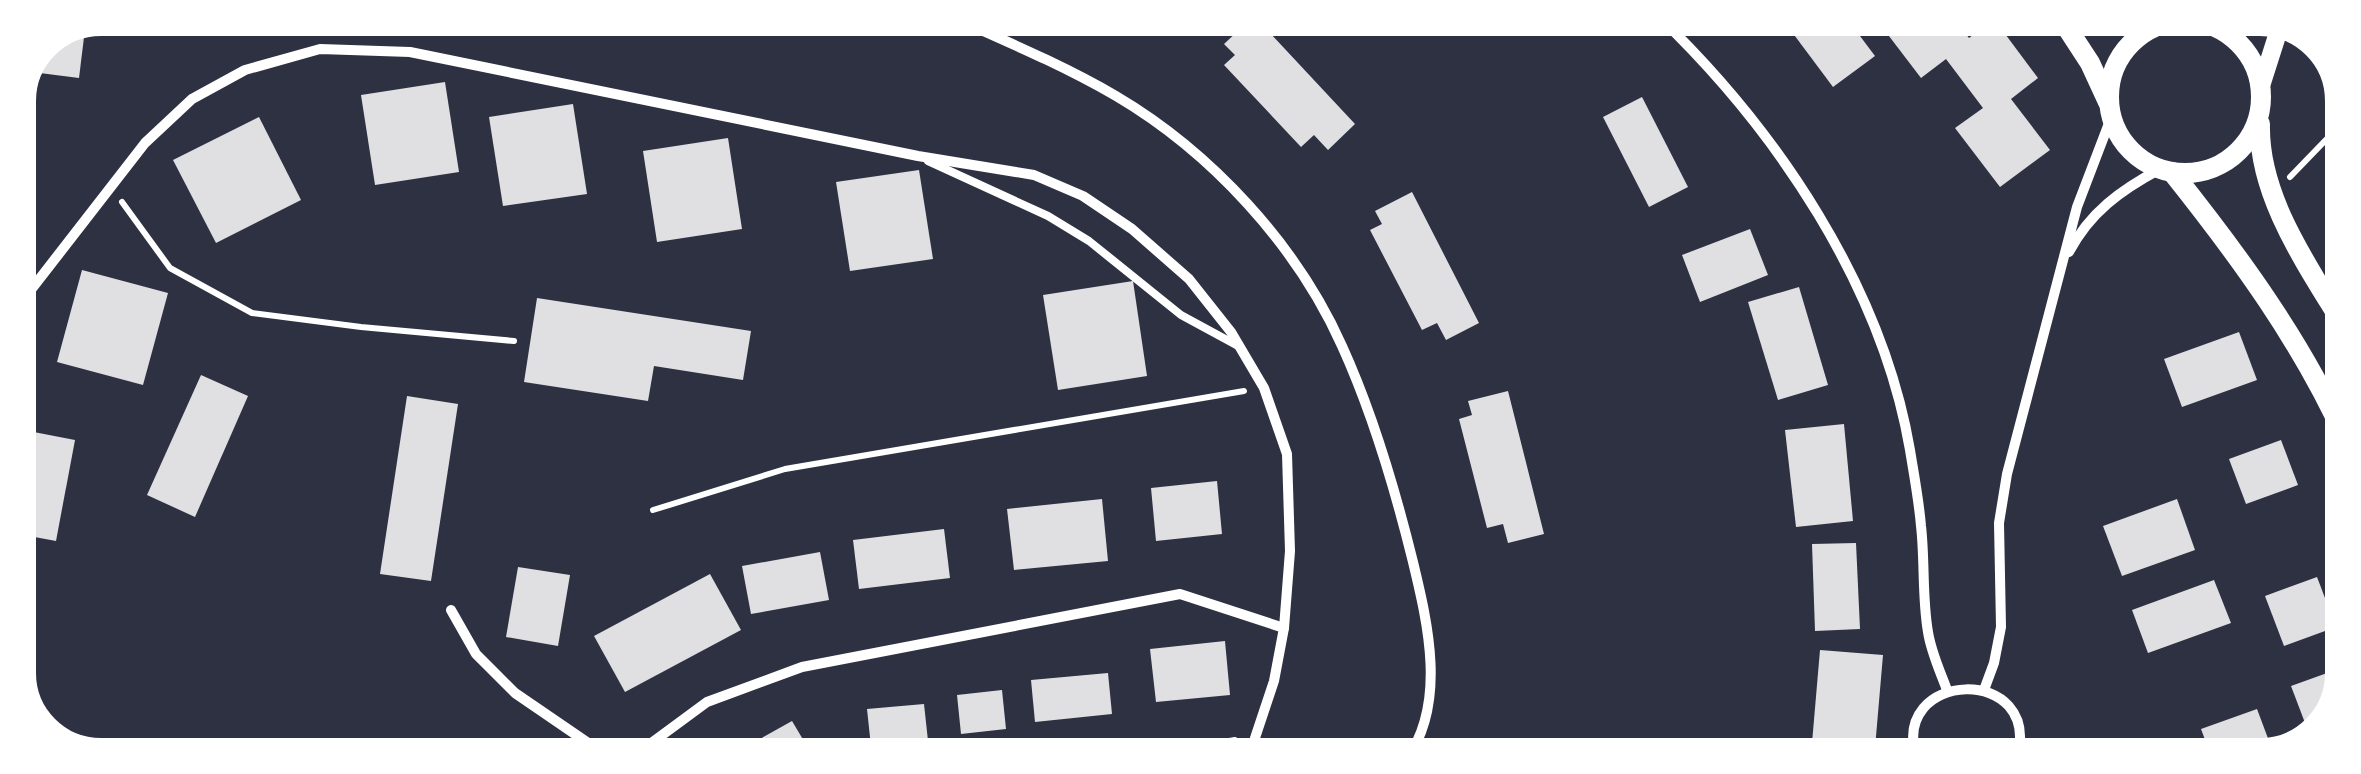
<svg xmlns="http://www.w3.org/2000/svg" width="2361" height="774" viewBox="0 0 2361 774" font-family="Inter,sans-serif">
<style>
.building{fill:#e0e0e3}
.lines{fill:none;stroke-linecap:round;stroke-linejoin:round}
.path{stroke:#fff;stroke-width:6}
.service{stroke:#fff;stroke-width:8}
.minor{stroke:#fff;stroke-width:10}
.tertiary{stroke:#fff;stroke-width:18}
.secondary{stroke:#fff;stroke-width:20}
.rim{fill:none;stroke:#fff;stroke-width:12}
</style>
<rect width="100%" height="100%" fill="#2d3142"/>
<g class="building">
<polygon points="1254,16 1355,124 1328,150 1314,135 1301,147 1224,65 1235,55 1224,44"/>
<polygon points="1780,16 1845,16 1875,56 1833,87"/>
<polygon points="1880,16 1952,16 1969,38 1994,19 2038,78 2011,99 2050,150 2000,187 1955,128 1983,108 1946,59 1921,78 1876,19"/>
<polygon points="67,27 85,29 79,78 24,71 39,38"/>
<polygon points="445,82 459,172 375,185 361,95"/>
<polygon points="1642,97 1688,187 1649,207 1603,117"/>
<polygon points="573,104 587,194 503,206 489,117"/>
<polygon points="259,117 301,200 216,243 173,160"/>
<polygon points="728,138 742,229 657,242 643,151"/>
<polygon points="919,170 933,259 850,271 836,182"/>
<polygon points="1412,192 1479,323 1446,340 1437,323 1422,330 1370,230 1382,224 1375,211"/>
<polygon points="1750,229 1768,275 1700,302 1682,255"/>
<polygon points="82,270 168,293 143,385 57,362"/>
<polygon points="1133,281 1147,376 1058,390 1043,295"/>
<polygon points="1799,287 1828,385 1778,400 1748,302"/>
<polygon points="537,298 751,331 743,380 654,366 648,401 524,382"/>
<polygon points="2239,332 2257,380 2182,407 2164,359"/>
<polygon points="201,375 248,396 195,517 147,495"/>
<polygon points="1508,391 1544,534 1508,543 1503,524 1487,528 1459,419 1472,415 1468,401"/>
<polygon points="407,396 458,404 431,581 380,574"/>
<polygon points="1844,424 1853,521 1796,527 1785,430"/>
<polygon points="13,428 75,440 56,541 13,533"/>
<polygon points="2281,440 2298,485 2246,504 2229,459"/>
<polygon points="1217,481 1222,534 1156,541 1151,488"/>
<polygon points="1102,499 1108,561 1014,570 1007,509"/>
<polygon points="2177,499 2195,550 2122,576 2103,526"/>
<polygon points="944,529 950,578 859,589 853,540"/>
<polygon points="1856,543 1860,629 1815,631 1812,544"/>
<polygon points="820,552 829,600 751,614 742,566"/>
<polygon points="518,567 570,575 558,646 506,637"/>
<polygon points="710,574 741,630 625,692 594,636"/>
<polygon points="2317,577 2336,627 2284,646 2265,596"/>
<polygon points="2214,580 2231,623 2148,653 2132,610"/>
<polygon points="1225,641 1230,695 1156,702 1150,649"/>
<polygon points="1820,650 1883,655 1875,748 1812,743"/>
<polygon points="2341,668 2344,677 2344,701 2313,744 2291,686"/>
<polygon points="1108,673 1112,714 1035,722 1031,680"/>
<polygon points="1002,690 1006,729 961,734 957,695"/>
<polygon points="924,704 929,750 872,756 867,709"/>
<polygon points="2257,709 2275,757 2260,761 2213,761 2201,729"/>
<polygon points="792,721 814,758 726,758"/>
</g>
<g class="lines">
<g class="path">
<polyline points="2290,177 2348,117"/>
<polyline points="122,202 170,268 252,313 361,327 514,341"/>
<polyline points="653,510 785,469 1244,391"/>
<polyline points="1128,759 1235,740"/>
</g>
<polyline class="service" points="928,161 1048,216 1089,241 1181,315 1240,347"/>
<g class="minor">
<path d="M945 14C1003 40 1061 64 1116 96 1211 152 1297 245 1342 346 1373 414 1395 489 1413 562 1428 624 1447 704 1406 760"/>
<path d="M1658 16C1777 130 1882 286 1910 450 1914 475 1919 501 1921 526 1925 561 1922 598 1928 632 1931 652 1940 671 1947 690"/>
<path d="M2069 252C2090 212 2121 190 2160 169"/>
<polyline points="13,313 145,143 192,99 245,70 320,49 410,52 918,156 1034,175 1083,196 1132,229 1189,279 1231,332 1264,388 1287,454 1290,551 1284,628 1274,681 1248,759"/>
<polyline points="451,610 476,654 515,693 610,758"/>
<polyline points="1984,690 1994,663 2001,627 1999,523 2007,474 2077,207 2111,118"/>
<polyline points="631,758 707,702 802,667 1180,594 1284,628"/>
<path d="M1918 761C1884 669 2047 662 2016 761"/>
</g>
<g class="tertiary">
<polyline points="2211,26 2245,17"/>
<polyline points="2261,86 2283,17"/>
</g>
<g class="secondary">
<polyline points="2060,17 2090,63 2108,102"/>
<circle cx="2185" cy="97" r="76"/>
<path d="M2260 124C2258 198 2310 269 2347 331"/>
<path d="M2172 172C2239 256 2302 342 2346 440"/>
</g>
</g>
<path d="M0 0H2361V774H0ZM101 30H2260A71 71 0 0 1 2331 101V673A71 71 0 0 1 2260 744H101A71 71 0 0 1 30 673V101A71 71 0 0 1 101 30Z" fill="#fff" fill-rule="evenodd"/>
<path class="rim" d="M101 30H2260A71 71 0 0 1 2331 101V673A71 71 0 0 1 2260 744H101A71 71 0 0 1 30 673V101A71 71 0 0 1 101 30Z"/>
</svg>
